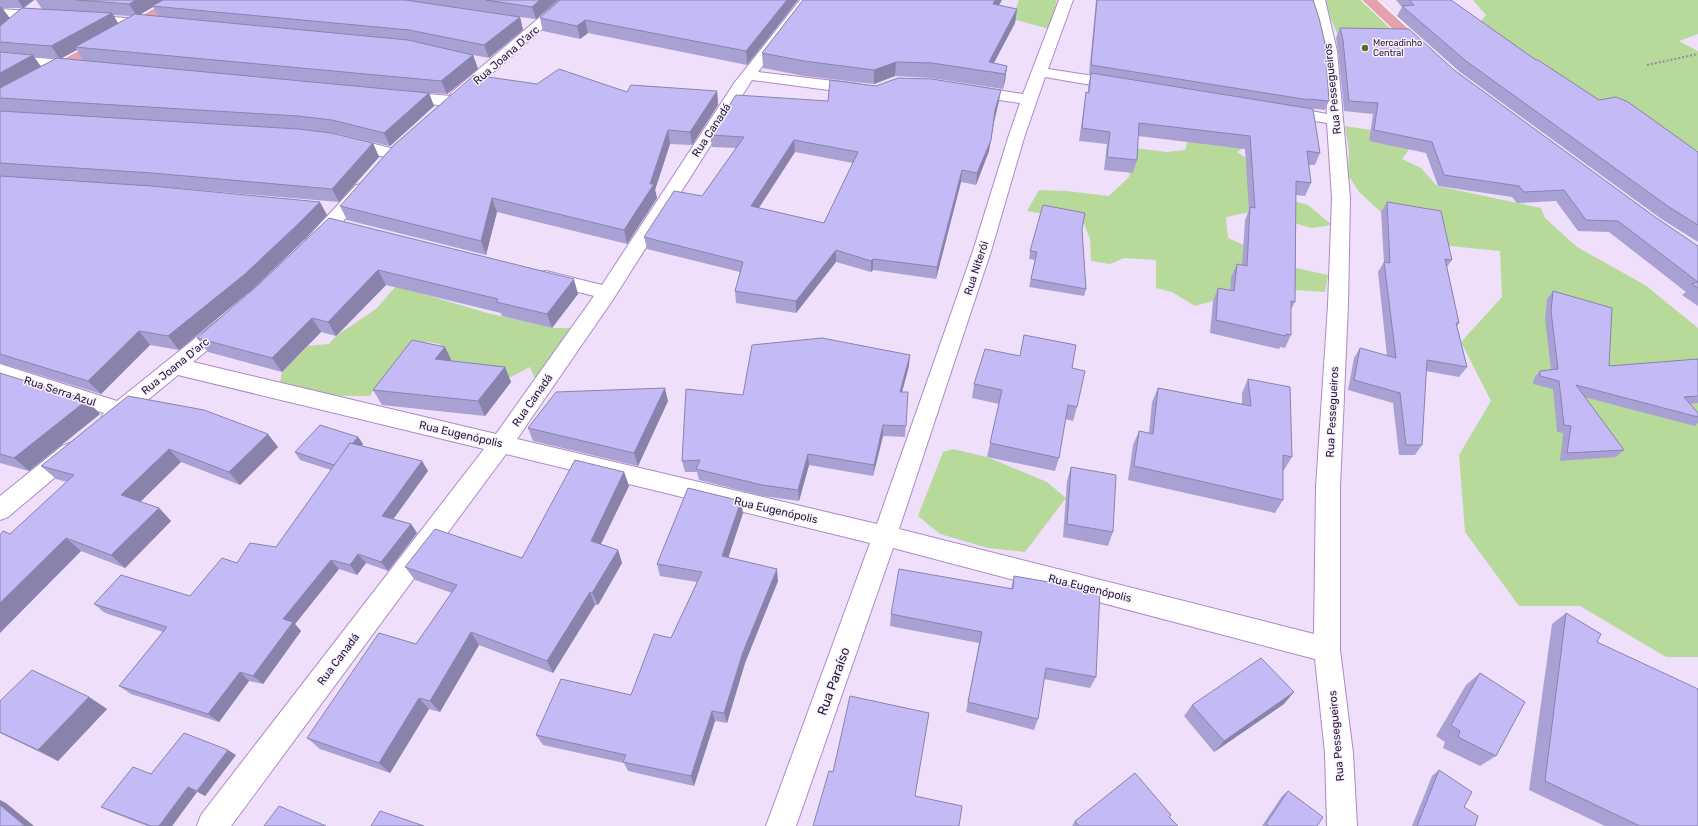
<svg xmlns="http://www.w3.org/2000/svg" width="1698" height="826" viewBox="0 0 1698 826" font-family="Rubik,sans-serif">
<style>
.green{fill:#b7da9a}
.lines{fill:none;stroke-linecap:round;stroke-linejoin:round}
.minor-casing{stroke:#b087ca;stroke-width:2}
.major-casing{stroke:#fff;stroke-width:2}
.path{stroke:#9989a4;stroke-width:2;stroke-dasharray:2 2;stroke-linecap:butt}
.minor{fill:#fff;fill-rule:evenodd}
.major{fill:#e3a2ad;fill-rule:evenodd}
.wall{fill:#a9a1d4;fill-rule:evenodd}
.shaded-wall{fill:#8983ac}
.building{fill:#c4bbf6;stroke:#8983ac;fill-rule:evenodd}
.poi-dot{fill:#4e722a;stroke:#f8f0fe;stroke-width:1.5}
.labels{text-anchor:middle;stroke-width:3;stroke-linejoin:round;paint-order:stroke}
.far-poi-label{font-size:9px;fill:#271731;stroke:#f8f0fe;text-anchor:start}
.street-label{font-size:11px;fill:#271731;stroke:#f8f0fe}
.near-street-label{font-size:13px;fill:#271731;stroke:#f8f0fe}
</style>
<rect width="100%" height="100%" fill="#efdffb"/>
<g class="green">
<polygon points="1019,0 1057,0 1049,29 1012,19"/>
<polygon points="1323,0 1367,0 1404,36 1339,38"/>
<polygon points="1473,0 1698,0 1698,34 1679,41 1698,51 1698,151 1625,106 1572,97 1474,30 1486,15"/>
<polygon points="1345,126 1371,130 1410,148 1402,159 1421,168 1437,186 1541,208 1545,218 1577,247 1645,285 1698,328 1698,657 1666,657 1580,606 1519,606 1465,532 1459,455 1491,401 1461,342 1502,297 1500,251 1440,245 1381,212 1359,192 1348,175 1349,152"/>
<polygon points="1184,134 1253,142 1237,152 1251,161 1248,188 1308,205 1332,225 1311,228 1255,211 1226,217 1228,238 1257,251 1269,262 1328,275 1325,292 1294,290 1232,277 1228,302 1213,301 1195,306 1172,292 1156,288 1156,260 1124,258 1110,264 1091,261 1090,239 1083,221 1027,211 1039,190 1066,191 1109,196 1129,177 1135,148 1167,152 1185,150 1187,142"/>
<path d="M396 286 487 313 552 328H590L536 381 530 367 511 377 476 370 452 362 440 344 427 342C406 358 383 373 370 396H327L280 383 282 372 308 346 329 344 336 336 376 309Z"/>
<polygon points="953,449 987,457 1047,482 1066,498 1025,552 988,548 940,534 918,516 943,452"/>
</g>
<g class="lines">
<defs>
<g id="minor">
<polygon points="560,0 575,0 464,98 458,100 459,101 457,104 451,106 403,102 397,100 395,97 397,94 403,92 451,96 450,95 452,92"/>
<polygon points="800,0 814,0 758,72 859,84 864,86 867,89 864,92 859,94 752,80 614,298 517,439 877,524 973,251 1008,138 1020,103 971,96 965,94 963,91 965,88 971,86 1023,94 1059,0 1073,0 1048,69 1120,80 1125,82 1128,85 1125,88 1120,90 1045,77 1024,138 991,251 899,529 1314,634 1316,487 1328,305 1332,198 1327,123 1284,116 1278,114 1276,111 1278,108 1284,106 1327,114 1323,51 1311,0 1325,0 1337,51 1350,198 1348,305 1340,487 1340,650 1353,753 1357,826 1327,826 1325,753 1315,659 893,548 796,826 766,826 870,543 506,454 231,826 197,826 201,815 484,449 178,375 121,422 113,424 105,422 102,416 104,413 0,380 0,364 117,401 218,320 225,318 232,320 235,325 232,330 193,362 496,434 594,296 539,282 536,277 539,272 546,271 602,285 735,82"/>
<polygon points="0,9 45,12 50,13 52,16 50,19 45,20 0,17"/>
<polygon points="87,15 152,20 157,21 159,24 157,27 152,28 82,22 80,19 82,16"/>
<polygon points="0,55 78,61 83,63 86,66 83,69 78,71 0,63"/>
<polygon points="346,137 399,150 401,154 399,158 393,159 340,146 338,142 340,138"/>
<polygon points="362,184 368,185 371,189 368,193 321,246 314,248 307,246 305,242 307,238 356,185"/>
<polygon points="70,443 78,446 81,452 78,458 8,517 0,520 0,496 62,446"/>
</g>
<g id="major">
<polygon points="169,0 186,0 184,3 109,46 6,102 0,104 0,93 99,40"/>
<polygon points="1362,0 1377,0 1427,46 1429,49 1427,52 1422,53 1417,52"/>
</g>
</defs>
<use href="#minor" class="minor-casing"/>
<use href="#major" class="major-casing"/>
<polyline class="path" points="1647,65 1698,54"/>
<use href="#minor" class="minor"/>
<use href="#major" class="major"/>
</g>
<g class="wall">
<path d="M0 0H34L24 8 42 9 36 0H558L536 19 520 17 523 30 489 58 473 55 478 69 447 94 429 93 434 106 390 146 338 134 299 129 373 143 379 157 339 202 152 186 327 215 305 239 254 288 179 350 150 345 101 394 0 363ZM153 7 159 17 140 15ZM2 8H21L10 18ZM113 15 132 16 118 24ZM77 50 83 60 62 58ZM34 57 55 59 41 66Z"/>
<polygon points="798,0 747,65 588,33 580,39 543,31 540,18"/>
<polygon points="803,0 1002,0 999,5 1017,9 1015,23 994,63 1007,66 1005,81 1003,89 931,78 895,76 874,84 804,76 763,68 762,53"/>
<polygon points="1096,0 1313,0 1329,101 1325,110 1309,108 1320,153 1315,165 1309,165 1311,183 1305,196 1296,195 1295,302 1291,309 1291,335 1285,348 1280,347 1279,349 1210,333 1213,301 1218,288 1230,291 1231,277 1237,264 1242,265 1245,220 1249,210 1245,149 1138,136 1137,160 1133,173 1104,170 1107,144 1079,141 1084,105 1086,92 1088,93 1088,86 1091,74 1089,74"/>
<polygon points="1396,0 1451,0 1536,60 1599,100 1698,152 1698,242 1660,218 1460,72 1397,16 1402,7"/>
<polygon points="1340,28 1454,70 1655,217 1698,246 1698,306 1682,295 1686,292 1609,232 1578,231 1556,201 1517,203 1512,197 1438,186 1426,153 1369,141 1373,114 1344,111 1338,51 1336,38"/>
<polygon points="537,84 627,92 717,91 718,105 692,145 670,144 655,190 657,198 627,244 497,212 486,255 347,220 340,206"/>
<path d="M828 101H999L994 122 989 151 976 185 961 182 936 279 873 270 871 272 836 262 796 313 736 303 735 291 740 272 647 249 644 237 702 196 736 148 712 147 710 135ZM795 152 853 163 824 223 759 208Z"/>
<polygon points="1387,202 1452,260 1447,267 1459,323 1457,326 1467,367 1459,377 1426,371 1422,445 1415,455 1399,455 1393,403 1348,390 1354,358 1360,348 1387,356 1378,272 1384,262 1381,212"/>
<polygon points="329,218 578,294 552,328 502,316 501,313 386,285 336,336 321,332 282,372 208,352 197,338 258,285"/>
<polygon points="1082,229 1086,289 1084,296 1029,287 1035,260 1029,259 1030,251"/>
<polygon points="1553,291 1609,366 1698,359 1698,403 1690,404 1698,413 1698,423 1695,426 1584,397 1624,450 1616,457 1560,461 1563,433 1557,432 1553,389 1533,384 1534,378 1540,371 1551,370 1545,319 1547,299"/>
<polygon points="445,347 452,361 505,367 511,382 485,416 382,405 373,390"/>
<polygon points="909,366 902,392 908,392 905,437 883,436 873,476 809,465 799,501 763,496 699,480 697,472 685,472 682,461 743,395"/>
<polygon points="1072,368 1077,407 1073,421 1065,419 1059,458 1055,471 987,457 999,404 972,398 974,384"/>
<polygon points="0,373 100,414 29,471 0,463"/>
<polygon points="1248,379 1292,457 1284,470 1283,470 1283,500 1275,513 1128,480 1133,445 1139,431 1149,433 1152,402 1158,388 1242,404 1242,393"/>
<polygon points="128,396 278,447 240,485 181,462 140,502 159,508 171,521 125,568 81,551 6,626 10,534 67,482 56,479 41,466"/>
<polygon points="668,401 638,466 533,441 528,428"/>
<polygon points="358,437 363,444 362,446 422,461 428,471 393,519 411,524 417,533 388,571 366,563 357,575 339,569 295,624 301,631 263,684 249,681 219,722 131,694 119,686 163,632 105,613 94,604 190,596 237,563 276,547 331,470 300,460 295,452"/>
<polygon points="1071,467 1113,532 1108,546 1063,537 1067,481"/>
<polygon points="624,472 629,486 601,544 618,550 622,563 598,605 595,605 553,673 479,645 440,712 429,709 390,773 320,749 307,738 416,644 452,593 415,580 405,567 522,558"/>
<polygon points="743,513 728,557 778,581 745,663 727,723 715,721 694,786 628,771 624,763 543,745 536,735 631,695 671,638 697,582 660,576 657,564"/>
<polygon points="1014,576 1096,677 1090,688 1044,679 1038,719 1034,730 966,712 979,643 890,626 891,614 1011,589"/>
<polygon points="1566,613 1698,826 1605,826 1529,790 1552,624"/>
<polygon points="1480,673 1496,756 1480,766 1443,748 1445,742 1436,736 1466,685"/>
<polygon points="89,697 107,709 58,761 0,733 0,701"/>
<polygon points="1284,704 1214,752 1184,716 1192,705"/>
<polygon points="236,755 205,796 197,792 172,826 147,826 111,812 101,807"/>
<polygon points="1439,770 1464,807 1475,826 1412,826 1432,776"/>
<polygon points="1288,791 1317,826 1262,826 1282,796"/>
<polygon points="1170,817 1178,826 1072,826 1075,821"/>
</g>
<g class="shaded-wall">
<polygon points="18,0 34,0 23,8"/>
<polygon points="136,0 166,0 152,6 153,7 137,16 129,4"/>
<polygon points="540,0 558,0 536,19 532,7"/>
<polygon points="787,0 798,0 747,65 746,51"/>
<polygon points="995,0 1002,0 991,18 993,4"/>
<polygon points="1,6 10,19 0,30 0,8"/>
<polygon points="1017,9 1015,23 989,72 989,62"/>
<polygon points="112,13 120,26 75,47 77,50 60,59 51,46"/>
<polygon points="520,17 523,30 489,58 484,45"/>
<polygon points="585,20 588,33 580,39 577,26"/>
<polygon points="33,55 42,69 0,91 0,73"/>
<polygon points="473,55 478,69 447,94 441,81"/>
<polygon points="896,62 895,76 874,84 874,70"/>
<polygon points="1007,66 1005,81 1003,89 1005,74"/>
<polygon points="1001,90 999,101 994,122 989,151 976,185 977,173"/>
<polygon points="717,91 718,105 692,145 690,132"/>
<polygon points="429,93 434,106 390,146 384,133"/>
<polygon points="668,130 670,144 655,190 657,198 627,244 624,230 650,184"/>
<polygon points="794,140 795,152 752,218 751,206"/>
<polygon points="373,143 379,157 339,202 332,189"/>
<polygon points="962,170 961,182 936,279 937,267"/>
<polygon points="492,198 497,212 486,255 481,241"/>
<polygon points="320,202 327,215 305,239 254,288 179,350 168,336"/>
<polygon points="836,250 836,262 796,313 796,301"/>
<polygon points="873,259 873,270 871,272 871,261"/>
<polygon points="378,270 386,285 336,336 328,322"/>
<polygon points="574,279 578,294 552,328 547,314"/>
<polygon points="312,318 321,332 282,372 272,358"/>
<polygon points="139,331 150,345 101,394 88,381"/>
<polygon points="445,347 452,362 435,359"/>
<polygon points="910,355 909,366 899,403 900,392"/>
<polygon points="505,367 511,382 485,416 478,401"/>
<polygon points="665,388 668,401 638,466 634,453"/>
<polygon points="87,400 100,414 29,471 14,458"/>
<polygon points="883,425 883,436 873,476 874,465"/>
<polygon points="268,434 278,447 240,485 229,472"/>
<polygon points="358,437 363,444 339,472 334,465"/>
<polygon points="169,449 181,462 134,508 121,495"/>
<polygon points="808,454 809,465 799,501 798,490"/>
<polygon points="422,461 428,471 389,525 382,516"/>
<polygon points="624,472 629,486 596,554 591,541"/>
<polygon points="741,501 743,513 725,568 722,556"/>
<polygon points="159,508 171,521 125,568 111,555"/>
<polygon points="411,524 417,533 388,571 381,562"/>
<polygon points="66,538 81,551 0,633 0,603"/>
<polygon points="618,550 622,563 598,605 592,593"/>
<polygon points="358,554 366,563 357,575 350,565"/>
<polygon points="331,560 339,569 295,624 301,631 263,684 253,676 283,619"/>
<polygon points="777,569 778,581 745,663 727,723 724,713 743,652"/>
<polygon points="590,592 595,605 553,673 547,661"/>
<polygon points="471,632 479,645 440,712 430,701"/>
<polygon points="240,672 249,681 219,722 208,714"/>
<polygon points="1294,692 1284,704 1214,752 1224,741"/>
<polygon points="89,697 107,709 58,761 38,750"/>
<polygon points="419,698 429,709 390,773 379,763"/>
<polygon points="712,711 715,721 694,786 691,776"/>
<polygon points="228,750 236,755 205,796 197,791"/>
<polygon points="188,787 197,792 172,826 159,826"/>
<polygon points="0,800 6,803 34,826 25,826 0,805"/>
</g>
<g class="building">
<polygon points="77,0 136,0 129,4"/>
<polygon points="163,0 405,0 520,17 484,45 409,30 152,6"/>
<polygon points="486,0 540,0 532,7"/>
<polygon points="560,0 787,0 746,51 585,20 577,26 540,18"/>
<polygon points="803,0 995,0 993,4 1017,9 989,62 1007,66 1005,74 932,63 896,62 874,70 804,61 762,53"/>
<polygon points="1097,0 1313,0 1319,18 1325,43 1329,101 1309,99 1309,100 1091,65"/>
<polygon points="1409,0 1451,0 1536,60 1538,60 1599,100 1616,97 1628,102 1698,152 1698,225 1669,207 1466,61 1402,6 1414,5"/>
<polygon points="22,8 112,13 51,46 0,42 0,26"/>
<polygon points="135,14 408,40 473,55 441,81 75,47"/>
<polygon points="1340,28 1409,29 1454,70 1655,217 1698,246 1698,288 1692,284 1698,282 1618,221 1586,220 1564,190 1524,192 1519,186 1444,175 1432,142 1374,130 1378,103 1349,101 1343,40"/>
<polygon points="0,52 33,55 0,73"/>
<polygon points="57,58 429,93 384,133 332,120 298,116 0,98 0,88"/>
<polygon points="559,69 627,92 631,85 717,91 690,132 668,130 650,184 654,184 624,230 492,198 481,241 340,206 394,145 474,75 537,84"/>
<polygon points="1091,73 1313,109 1320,153 1307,151 1311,183 1296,181 1295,302 1291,301 1291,335 1286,334 1286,336 1216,320 1218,288 1234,291 1237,264 1247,266 1250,207 1255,208 1250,136 1139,123 1137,160 1107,157 1110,132 1082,128 1086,92 1089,93"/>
<path d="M898 78 932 79 1001 90 995 110 991 140 977 173 962 170 937 267 873 259 871 261 836 250 796 301 735 291 743 262 644 237 674 191 702 196 744 137 710 135 736 95 828 101 830 80 876 86ZM794 140 858 152 824 223 751 206Z"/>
<polygon points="0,111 298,129 331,133 373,143 332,189 152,173 0,163"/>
<polygon points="0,176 151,186 320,202 297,225 245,274 168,336 139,331 88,381 0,354"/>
<polygon points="1387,202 1441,211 1452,260 1445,259 1459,323 1456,323 1467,367 1427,360 1422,445 1406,445 1400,393 1354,380 1360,348 1396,358 1384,262 1390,263"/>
<polygon points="1043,205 1085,213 1082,229 1086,289 1031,279 1037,252 1030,251"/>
<polygon points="329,218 574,279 547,314 496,302 498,299 378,270 328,322 312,318 272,358 197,338 258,285"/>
<polygon points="1553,291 1612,308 1609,366 1698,359 1698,396 1684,397 1698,413 1698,417 1576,385 1624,450 1567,453 1571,426 1564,425 1559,381 1540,376 1540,371 1558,369 1551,311"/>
<polygon points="1024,335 1076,345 1072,368 1085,371 1077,407 1068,405 1059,458 990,443 1002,390 974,384 985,349 1020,356"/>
<polygon points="822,338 910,355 900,392 908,392 906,426 883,425 874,465 808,454 798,490 762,485 696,469 700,460 682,461 686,389 743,395 752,345"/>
<polygon points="412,340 445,347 435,359 505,367 478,401 373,390"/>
<polygon points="0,373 87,400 14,458 0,454"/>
<polygon points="1248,379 1290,387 1292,457 1283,455 1283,500 1134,466 1139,431 1153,434 1158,388 1251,406"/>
<polygon points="665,388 634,453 528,428 556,392"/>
<polygon points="128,396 204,410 268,434 229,472 169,449 121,495 159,508 111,555 66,538 0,603 0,535 3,531 10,534 74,475 41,466"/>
<polygon points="320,425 358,437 352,444 350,443 339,459 334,465 295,452"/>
<polygon points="350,443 422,461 382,516 411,524 381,562 358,554 350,565 331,560 283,619 293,622 253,676 240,672 208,714 119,686 167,627 94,604 121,575 190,596 222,558 237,563 250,543 276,547"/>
<polygon points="575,460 624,472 591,541 618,550 592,593 590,592 547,661 471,632 430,701 419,698 379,763 307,738 379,633 416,644 457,585 405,567 435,529 522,558"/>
<polygon points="1071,467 1116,475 1113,532 1067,524"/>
<polygon points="688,488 741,501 722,556 777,569 743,652 724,713 712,711 691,776 623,762 626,755 536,735 561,679 631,695 654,634 671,638 702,572 657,564"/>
<polygon points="899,569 1013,589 1014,576 1100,591 1096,677 1046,668 1038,719 968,702 982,632 891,614"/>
<polygon points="1566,613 1601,634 1597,642 1698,689 1698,826 1640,826 1545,781"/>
<polygon points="1261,658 1294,692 1224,741 1192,705"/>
<polygon points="32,670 89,697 38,750 0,732 0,701"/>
<polygon points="1480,673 1525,702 1496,756 1458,737 1460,731 1451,725"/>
<polygon points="850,696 929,713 915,796 962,806 959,826 813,826 829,771 833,772"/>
<polygon points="184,733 228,750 197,791 188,787 159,826 151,826 101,807 133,767 151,774"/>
<polygon points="1439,770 1472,792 1464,807 1478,816 1475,826 1417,826"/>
<polygon points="1135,773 1171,815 1169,817 1178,826 1079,826 1075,821"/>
<polygon points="1288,791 1323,817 1317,826 1269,826 1266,824"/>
<polygon points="0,805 25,826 0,826"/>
<polygon points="279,806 326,826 264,826"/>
<polygon points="380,811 424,826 371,826"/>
</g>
<circle class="poi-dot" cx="1365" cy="48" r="4"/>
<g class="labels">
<g class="far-poi-label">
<text x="1373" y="46">Mercadinho<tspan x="1373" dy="10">Central</tspan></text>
</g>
<g class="street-label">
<text transform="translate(506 55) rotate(-41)" y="4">Rua Joana D'arc</text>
<text transform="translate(1332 89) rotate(-96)" y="4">Rua Pessegueiros</text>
<text transform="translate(711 130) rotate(-57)" y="4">Rua Canadá</text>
<text transform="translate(976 268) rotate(-72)" y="4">Rua Niterói</text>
<text transform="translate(175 366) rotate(-39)" y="4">Rua Joana D'arc</text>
<text transform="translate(60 391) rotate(18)" y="4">Rua Serra Azul</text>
<text transform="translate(532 400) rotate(-55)" y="4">Rua Canadá</text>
<text transform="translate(1332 412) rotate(-87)" y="4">Rua Pessegueiros</text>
<text transform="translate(461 434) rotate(13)" y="4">Rua Eugenópolis</text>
<text transform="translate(776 510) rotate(13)" y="4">Rua Eugenópolis</text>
<text transform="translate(1090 588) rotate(14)" y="4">Rua Eugenópolis</text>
<text transform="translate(338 659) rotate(-53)" y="4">Rua Canadá</text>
<text transform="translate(1336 736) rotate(-95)" y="4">Rua Pessegueiros</text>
</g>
<g class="near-street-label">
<text transform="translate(833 681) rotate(-70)" y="5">Rua Paraíso</text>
</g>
</g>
</svg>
